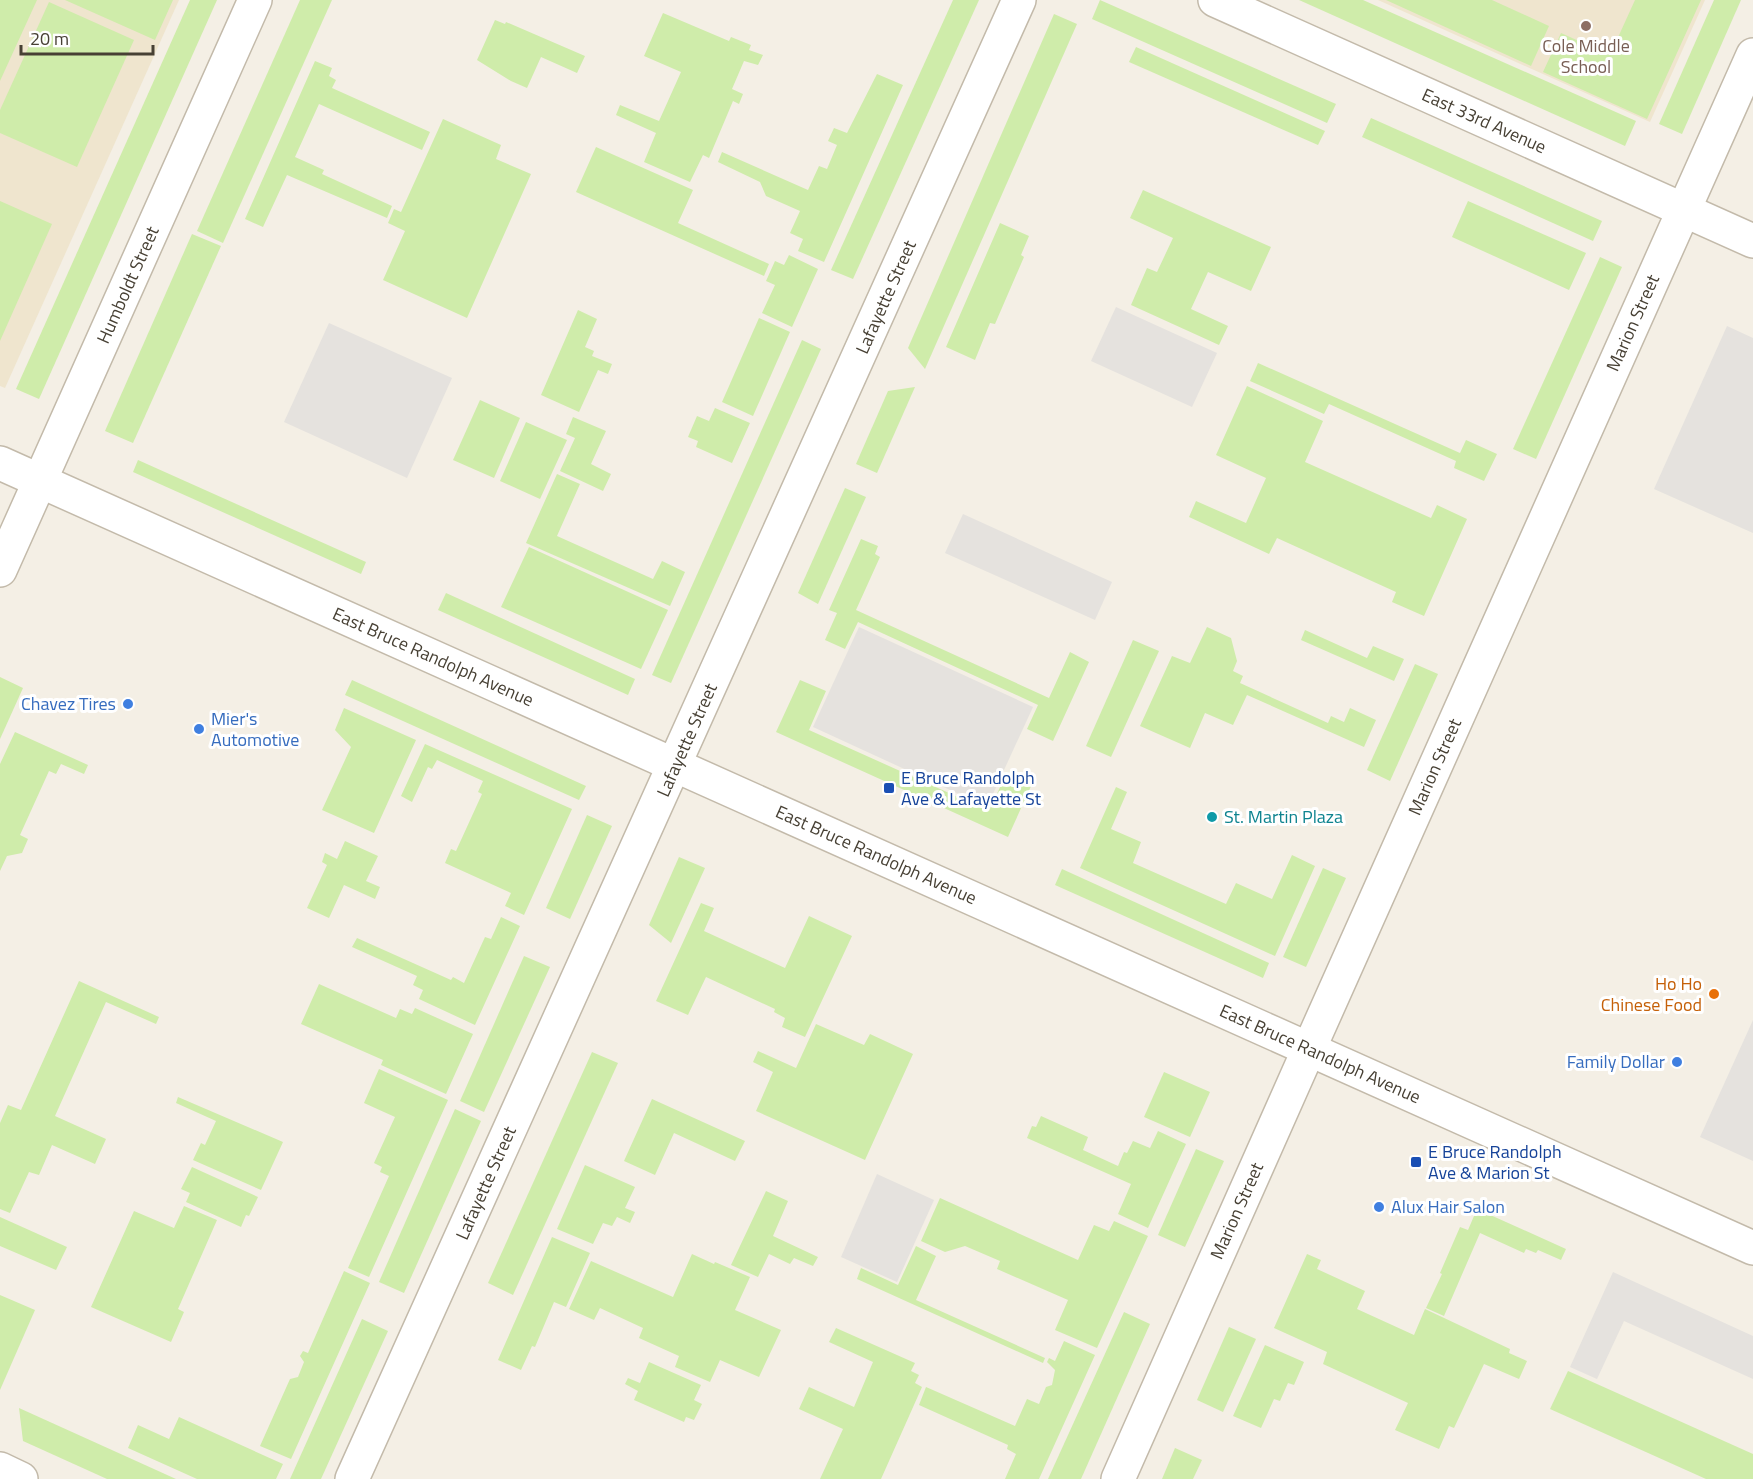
<svg xmlns="http://www.w3.org/2000/svg" width="1753" height="1479" viewBox="0 0 1753 1479" font-family="'Titillium Web',sans-serif">
<style>
.education{fill:#efe5ce}
.green{fill:#cfecaa}
.parking{fill:#e5e2de}
.lines{fill:none;stroke-linecap:round;stroke-linejoin:round}
.minor-casing{stroke:#c3baaa;stroke-width:36}
.tertiary-casing{stroke:#c3baaa;stroke-width:36}
.minor{stroke:#fff;stroke-width:33}
.tertiary{stroke:#fff;stroke-width:33}
.education-dot{fill:#8d6e63;stroke:#fff;stroke-width:2}
.shop-dot{fill:#3f7fe0;stroke:#fff;stroke-width:2}
.transit-dot{fill:#1a4fb4;stroke:#fff;stroke-width:2}
.culture-dot{fill:#0f9aa8;stroke:#fff;stroke-width:2}
.food-dot{fill:#e8710a;stroke:#fff;stroke-width:2}
.labels{text-anchor:middle;stroke-width:6;stroke-linejoin:round;paint-order:stroke}
.education-label{font-size:18px;fill:#785e54;stroke:#fff}
.street-label{font-size:18px;fill:#474034;stroke:#fff}
.shop-label{font-size:18px;fill:#366cbe;stroke:#fff;text-anchor:end}
.transit-label{font-size:18px;fill:#164399;stroke:#fff;text-anchor:start}
.culture-label{font-size:18px;fill:#0d838f;stroke:#fff;text-anchor:start}
.food-label{font-size:18px;fill:#c56008;stroke:#fff;text-anchor:end}
</style>
<rect width="100%" height="100%" fill="#f4efe5"/>
<g class="education">
<polygon points="0,0 179,0 5,388 0,386"/>
<polygon points="1378,0 1705,0 1650,122"/>
</g>
<g class="green">
<polygon points="0,0 37,0 0,81"/>
<polygon points="65,0 173,0 155,40"/>
<polygon points="190,0 217,0 39,399 16,389"/>
<polygon points="300,0 332,0 223,243 197,231"/>
<polygon points="953,0 979,0 853,279 831,270"/>
<polygon points="1100,0 1336,104 1327,123 1092,19"/>
<polygon points="1299,0 1363,0 1636,121 1625,146"/>
<polygon points="1386,0 1492,0 1549,26 1531,66"/>
<polygon points="1635,0 1701,0 1647,119 1543,72 1561,33 1610,55"/>
<polygon points="1714,0 1741,0 1682,134 1659,124"/>
<polygon points="49,2 134,40 77,167 0,133 0,110"/>
<polygon points="663,13 729,41 731,37 751,45 749,50 763,55 758,65 744,61 732,89 743,94 739,104 733,101 709,158 703,155 690,182 644,162 656,133 616,115 620,105 659,121 681,72 644,56"/>
<polygon points="1054,14 1077,24 925,369 908,348"/>
<polygon points="495,20 505,24 506,22 585,56 577,73 541,57 527,88 511,81 477,60"/>
<polygon points="1136,47 1325,131 1318,145 1129,62"/>
<polygon points="315,61 332,68 329,76 336,80 332,88 430,132 422,150 319,104 295,157 324,170 322,174 392,206 387,218 287,175 263,227 245,219"/>
<polygon points="877,74 903,85 824,262 798,251 803,239 790,233 800,211 766,196 760,182 718,162 722,152 808,190 819,166 827,169 837,145 828,141 834,128 847,133"/>
<polygon points="1371,118 1602,221 1593,241 1362,137"/>
<polygon points="443,119 501,145 496,159 531,174 467,318 383,280 405,231 388,223 394,209 401,212"/>
<polygon points="596,147 693,190 678,223 769,264 764,276 576,192"/>
<polygon points="1143,190 1271,247 1251,291 1208,272 1191,309 1228,326 1219,345 1131,305 1147,268 1157,272 1173,238 1130,218"/>
<polygon points="0,201 52,224 0,341"/>
<polygon points="1468,201 1586,253 1569,290 1452,237"/>
<polygon points="1000,223 1029,236 1021,255 1024,257 995,324 990,323 975,360 946,347"/>
<polygon points="192,234 221,246 133,443 105,431"/>
<polygon points="789,255 818,269 792,327 762,313 775,285 766,281 775,261 784,265"/>
<polygon points="1600,257 1622,267 1536,459 1513,449"/>
<polygon points="578,310 597,319 585,347 594,351 592,356 612,364 608,374 598,370 579,412 541,395"/>
<polygon points="759,318 790,332 753,416 722,402"/>
<polygon points="802,340 821,349 671,683 652,675"/>
<polygon points="1258,363 1460,453 1466,440 1497,454 1484,481 1454,468 1456,461 1329,404 1324,414 1250,381"/>
<polygon points="1247,386 1323,421 1305,462 1431,518 1437,505 1467,519 1424,616 1392,602 1396,592 1277,538 1269,554 1189,517 1196,501 1246,523 1266,478 1216,455"/>
<polygon points="915,387 877,473 856,464 888,391"/>
<polygon points="480,400 520,418 494,478 453,460"/>
<polygon points="715,408 750,423 732,463 696,447 698,441 688,437 697,416 709,421"/>
<polygon points="573,417 606,431 591,464 611,474 603,491 560,471 575,438 566,434"/>
<polygon points="526,422 567,440 540,499 500,481"/>
<polygon points="138,460 366,562 361,574 133,472"/>
<polygon points="557,474 580,484 557,536 653,579 662,561 685,572 670,606 526,543"/>
<polygon points="845,488 866,497 818,604 798,593"/>
<polygon points="861,539 878,546 875,554 880,557 856,610 1049,698 1070,652 1089,662 1053,741 1027,729 1038,705 858,622 845,649 825,640 837,613 829,610"/>
<polygon points="529,547 668,610 641,669 501,607"/>
<polygon points="446,593 635,679 628,695 438,610"/>
<polygon points="1207,627 1231,638 1237,661 1233,671 1243,676 1240,683 1328,723 1331,716 1344,722 1350,708 1376,720 1364,747 1247,695 1233,725 1205,713 1190,748 1140,726 1172,656 1190,663"/>
<polygon points="1305,630 1367,658 1373,646 1404,659 1394,681 1301,640"/>
<polygon points="1133,640 1159,651 1111,757 1086,746"/>
<polygon points="1415,664 1438,674 1390,781 1367,770"/>
<polygon points="0,677 23,688 0,739"/>
<polygon points="352,680 586,786 579,800 345,695"/>
<polygon points="800,680 826,691 809,730 989,811 1007,772 1032,784 1008,837 776,732"/>
<polygon points="344,708 416,740 374,833 322,810 351,747 335,730"/>
<polygon points="15,732 88,765 84,774 61,764 56,774 49,771 20,835 28,839 22,853 7,856 0,871 0,764"/>
<polygon points="425,744 572,809 524,915 505,906 511,893 445,863 451,849 456,851 482,794 478,792 483,781 437,760 432,769 428,767 412,802 401,796"/>
<polygon points="1116,787 1127,792 1111,829 1141,842 1133,863 1226,904 1236,883 1272,899 1292,855 1315,866 1275,956 1080,868"/>
<polygon points="587,815 612,826 570,919 546,908"/>
<polygon points="345,841 378,856 366,881 380,887 375,899 344,885 329,918 307,908 327,865 322,862 325,853 337,859"/>
<polygon points="679,857 705,868 671,943 649,925"/>
<polygon points="1323,868 1346,878 1306,967 1283,957"/>
<polygon points="1062,869 1269,963 1263,978 1055,885"/>
<polygon points="701,903 714,908 704,931 785,968 809,916 852,936 805,1037 782,1027 785,1018 774,1012 775,1009 706,977 688,1015 656,1001"/>
<polygon points="501,917 520,926 475,1025 419,999 423,990 413,985 417,976 352,947 357,938 451,980 453,977 464,983 485,937 491,939"/>
<polygon points="524,956 550,967 484,1112 460,1101"/>
<polygon points="79,981 159,1017 156,1024 106,1002 55,1116 106,1139 95,1164 52,1145 39,1175 29,1172 10,1213 0,1209 0,1123 8,1105 21,1110"/>
<polygon points="319,984 396,1018 400,1009 412,1014 415,1008 473,1034 446,1094 381,1065 383,1060 301,1024"/>
<polygon points="816,1024 864,1045 870,1034 913,1054 865,1160 756,1111 773,1072 753,1062 758,1051 796,1068"/>
<polygon points="592,1052 618,1063 513,1295 488,1283"/>
<polygon points="379,1069 448,1100 369,1277 348,1268 389,1176 380,1172 382,1167 374,1163 395,1117 364,1103"/>
<polygon points="1164,1072 1210,1092 1190,1137 1144,1117"/>
<polygon points="178,1097 283,1142 261,1190 193,1160 201,1143 205,1145 216,1121 176,1103"/>
<polygon points="652,1099 745,1141 735,1161 674,1133 655,1175 624,1161"/>
<polygon points="455,1109 481,1121 404,1293 379,1282"/>
<polygon points="1041,1116 1088,1137 1083,1150 1118,1166 1124,1152 1127,1153 1133,1141 1150,1148 1158,1131 1186,1144 1148,1228 1118,1214 1131,1184 1027,1138 1032,1126 1036,1127"/>
<polygon points="1196,1149 1224,1161 1185,1247 1158,1235"/>
<polygon points="585,1165 635,1187 625,1208 635,1212 630,1223 617,1217 612,1226 603,1223 593,1244 557,1229"/>
<polygon points="192,1167 258,1197 249,1216 246,1215 241,1227 186,1202 190,1193 181,1189"/>
<polygon points="766,1191 788,1201 773,1236 818,1257 813,1266 794,1258 790,1264 769,1254 758,1277 731,1265"/>
<polygon points="940,1198 1078,1260 1094,1225 1109,1231 1114,1221 1148,1236 1097,1348 1055,1330 1068,1300 997,1269 1000,1261 965,1246 945,1252 921,1241"/>
<polygon points="184,1206 217,1220 178,1309 184,1312 171,1342 91,1307 134,1211 174,1228"/>
<polygon points="1477,1209 1566,1249 1561,1260 1538,1250 1536,1253 1526,1249 1524,1253 1480,1233 1444,1316 1426,1308 1442,1274 1440,1273 1460,1227 1468,1230"/>
<polygon points="0,1217 67,1247 56,1270 0,1246"/>
<polygon points="552,1237 590,1253 566,1307 554,1302 535,1347 532,1346 521,1370 498,1360"/>
<polygon points="916,1246 936,1256 916,1300 1045,1358 1043,1363 857,1279 861,1268 898,1285"/>
<polygon points="692,1254 714,1264 715,1262 750,1277 735,1310 781,1330 759,1377 720,1360 710,1382 675,1367 679,1356 639,1338 643,1328 600,1308 594,1320 569,1309 591,1261 673,1297"/>
<polygon points="1307,1254 1321,1260 1317,1269 1365,1291 1357,1309 1414,1335 1425,1309 1510,1349 1509,1353 1527,1361 1519,1379 1484,1364 1454,1428 1449,1426 1439,1449 1395,1430 1408,1403 1323,1364 1327,1352 1274,1328"/>
<polygon points="344,1271 370,1283 291,1459 260,1446 290,1379 298,1377 304,1362 300,1356 303,1351 308,1353"/>
<polygon points="0,1295 35,1310 0,1390"/>
<polygon points="1124,1312 1150,1324 1081,1479 1048,1479"/>
<polygon points="362,1319 388,1331 321,1479 290,1479"/>
<polygon points="1229,1327 1256,1339 1223,1412 1197,1400"/>
<polygon points="836,1328 915,1363 911,1371 919,1375 915,1383 922,1387 881,1479 820,1479 843,1429 799,1409 809,1387 854,1407 873,1362 829,1342"/>
<polygon points="1064,1341 1095,1355 1039,1479 1005,1479 1016,1454 1007,1449 1008,1445 919,1405 926,1387 1015,1426 1027,1399 1039,1404 1046,1387 1052,1385 1055,1370 1047,1362 1049,1358 1055,1361"/>
<polygon points="1265,1345 1304,1362 1294,1385 1288,1383 1280,1401 1274,1399 1261,1428 1233,1416"/>
<polygon points="649,1362 701,1385 694,1400 702,1404 694,1420 686,1417 684,1422 634,1400 638,1391 625,1384 628,1378 640,1383"/>
<polygon points="1568,1371 1753,1454 1753,1479 1706,1479 1550,1409"/>
<polygon points="19,1408 176,1479 107,1479 23,1441"/>
<polygon points="179,1417 283,1464 276,1479 197,1479 128,1448 138,1425 169,1439"/>
<polygon points="1175,1448 1202,1460 1193,1479 1162,1479"/>
</g>
<g class="parking">
<polygon points="1116,307 1217,353 1192,407 1091,361"/>
<polygon points="329,323 452,378 407,478 284,422"/>
<polygon points="1727,326 1753,338 1753,533 1654,489"/>
<polygon points="963,514 1112,582 1095,620 945,553"/>
<polygon points="859,627 1033,707 987,807 813,727"/>
<polygon points="1753,1020 1753,1161 1700,1137"/>
<polygon points="877,1174 934,1200 897,1282 841,1257"/>
<polygon points="1613,1272 1753,1336 1753,1379 1624,1321 1597,1379 1570,1367"/>
</g>
<g class="lines">
<defs>
<g id="minor">
<polyline points="1215,0 1753,241"/>
<polyline points="0,570 255,0"/>
<polyline points="1309,1049 1753,55"/>
<polyline points="0,1469 21,1479"/>
<polyline points="352,1479 1019,0"/>
</g>
<g id="tertiary">
<polyline points="0,463 1753,1248"/>
<polyline points="1118,1479 1309,1049"/>
</g>
</defs>
<use href="#minor" class="minor-casing"/>
<use href="#tertiary" class="tertiary-casing"/>
<use href="#minor" class="minor"/>
<use href="#tertiary" class="tertiary"/>
</g>
<circle class="education-dot" cx="1586" cy="26" r="6"/>
<g class="shop-dot">
<circle cx="128" cy="704" r="6"/>
<circle cx="199" cy="729" r="6"/>
<circle cx="1677" cy="1062" r="6"/>
<circle cx="1379" cy="1207" r="6"/>
</g>
<g class="transit-dot">
<rect x="883" y="782" width="12" height="12" rx="3"/>
<rect x="1410" y="1156" width="12" height="12" rx="3"/>
</g>
<circle class="culture-dot" cx="1212" cy="817" r="6"/>
<circle class="food-dot" cx="1714" cy="994" r="6"/>
<g class="labels">
<g class="education-label">
<text x="1586" y="52">Cole Middle<tspan x="1586" dy="21">School</tspan></text>
</g>
<g class="street-label">
<text transform="translate(1484 121) rotate(24)" y="6">East 33rd Avenue</text>
<text transform="translate(128 285) rotate(-66)" y="6">Humboldt Street</text>
<text transform="translate(886 297) rotate(-66)" y="6">Lafayette Street</text>
<text transform="translate(1633 323) rotate(-66)" y="6">Marion Street</text>
<text transform="translate(433 657) rotate(24)" y="6">East Bruce Randolph Avenue</text>
<text transform="translate(687 740) rotate(-66)" y="6">Lafayette Street</text>
<text transform="translate(1435 767) rotate(-66)" y="6">Marion Street</text>
<text transform="translate(876 855) rotate(24)" y="6">East Bruce Randolph Avenue</text>
<text transform="translate(1320 1054) rotate(24)" y="6">East Bruce Randolph Avenue</text>
<text transform="translate(486 1183) rotate(-66)" y="6">Lafayette Street</text>
<text transform="translate(1237 1211) rotate(-66)" y="6">Marion Street</text>
</g>
<g class="shop-label">
<text x="116" y="710">Chavez Tires</text>
<text x="211" y="725" text-anchor="start">Mier's<tspan x="211" dy="21">Automotive</tspan></text>
<text x="1665" y="1068">Family Dollar</text>
<text x="1391" y="1213" text-anchor="start">Alux Hair Salon</text>
</g>
<g class="transit-label">
<text x="901" y="784">E Bruce Randolph<tspan x="901" dy="21">Ave &amp; Lafayette St</tspan></text>
<text x="1428" y="1158">E Bruce Randolph<tspan x="1428" dy="21">Ave &amp; Marion St</tspan></text>
</g>
<g class="culture-label">
<text x="1224" y="823">St. Martin Plaza</text>
</g>
<g class="food-label">
<text x="1702" y="990">Ho Ho<tspan x="1702" dy="21">Chinese Food</tspan></text>
</g>
</g>
<path d="M21 45v9h132v-9" fill="none" stroke="#474034" stroke-width="3"/>
<text x="30" y="45" font-size="18" fill="#474034" stroke="#ffffff" stroke-width="4.5" paint-order="stroke">20 m</text>
</svg>
